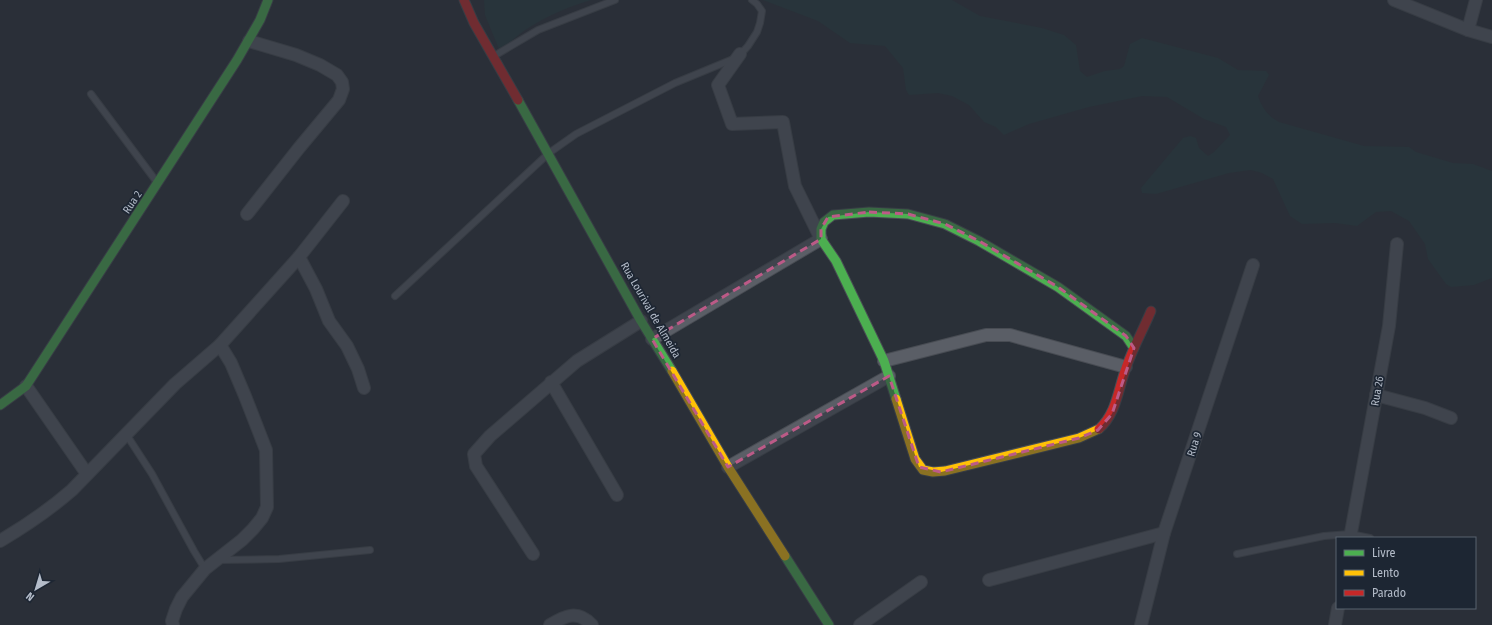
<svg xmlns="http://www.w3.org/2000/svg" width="1492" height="625" viewBox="0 0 1492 625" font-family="'Fira Sans Condensed',sans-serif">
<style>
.green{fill:#273a3e}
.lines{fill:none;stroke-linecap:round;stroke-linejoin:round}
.lane-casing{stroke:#484c53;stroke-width:8}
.street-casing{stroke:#484c53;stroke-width:14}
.fast-casing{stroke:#484c53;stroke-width:11}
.slow-casing{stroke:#484c53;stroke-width:11}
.jam-casing{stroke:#484c53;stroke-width:11}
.lane{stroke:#5a5e66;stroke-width:6}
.street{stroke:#5a5e66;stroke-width:12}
.fast{stroke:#4caf50;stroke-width:9}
.slow{stroke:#ffc107;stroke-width:9}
.jam{stroke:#c62828;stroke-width:9}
.marked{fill:none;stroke:#bc5a87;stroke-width:3;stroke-dasharray:8 5;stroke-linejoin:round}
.labels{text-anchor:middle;stroke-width:3.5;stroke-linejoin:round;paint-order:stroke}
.street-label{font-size:11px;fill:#b4bcc9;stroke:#1d2633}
</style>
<rect width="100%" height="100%" fill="#2a3038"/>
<g class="green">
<path d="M484 0H591C564 8 537 20 516 37 510 42 506 48 501 54L485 15Z"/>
<path d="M763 0H952L980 16 1042 28 1064 35 1076 45 1080 71 1087 77 1105 71 1120 69 1124 66 1130 44 1142 38 1218 58 1238 70 1266 71 1269 75 1258 96C1262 108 1268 116 1279 122L1364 146 1409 147 1416 152 1453 163 1473 164 1492 171V278L1474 285 1451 287 1446 284 1428 259 1425 244 1409 221 1391 211 1376 212 1357 226 1335 223 1302 224 1290 216 1273 179 1262 173 1251 170 1229 173 1156 194 1142 193 1141 188 1183 138 1190 136 1196 138 1199 148 1208 156 1214 152 1230 135 1226 127 1204 119 1167 97 1142 96 1089 107 1029 124 1004 135 996 127 984 122 969 105 952 96 938 93 909 95 906 90 903 68 885 46 850 43 818 21Z"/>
</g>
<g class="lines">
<defs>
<g id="lane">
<polyline points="494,56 538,30 615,0"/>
<polyline points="91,94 156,181"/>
<polyline points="395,296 549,153 576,134 675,83 738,57 748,46 757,32 760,23 762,11 757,4 752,0"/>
<polyline points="126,434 152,474 194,551 205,569"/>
<polyline points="1237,554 1324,536 1350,534 1370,538"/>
<polyline points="218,560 279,559 370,550"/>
</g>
<g id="street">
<polyline points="1394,0 1468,30 1492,37"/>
<polyline points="1468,30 1476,0"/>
<polyline points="247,214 299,148 339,100 343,89 342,82 337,75 320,65 296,55 249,41"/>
<polyline points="299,257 316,289 329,321 347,346 358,369 364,388"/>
<polyline points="652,339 821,239 795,186 783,122 732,124 718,85 740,54"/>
<polyline points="884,361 986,335 1010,335 1126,367"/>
<polyline points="551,382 617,495"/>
<polyline points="26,386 87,474"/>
<polyline points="1376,395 1425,408 1451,418"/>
<polyline points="728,467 889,376"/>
<polyline points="1350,538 1389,326 1397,244"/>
<path d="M0 541C27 525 48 511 72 490L175 384 220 345 299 257 343 201"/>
<polyline points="533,554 476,466 474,454 490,436 577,361 641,321"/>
<polyline points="989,580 1164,533"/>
<polyline points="173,625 172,621 176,609 182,597 205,569 242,540 253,529 262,518 267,507 266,450 245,396 231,363 220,345"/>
<path d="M550 625C566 615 578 610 592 625"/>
<polyline points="860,625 921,582"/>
<polyline points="1141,625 1164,533 1253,265"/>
<polyline points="1335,625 1338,608"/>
</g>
<g id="fast">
<polyline points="518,100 641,321 672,371"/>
<polyline points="896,399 884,361 836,261 821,239 821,229 824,222 833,215 869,212 908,214 945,224 979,241 1058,287 1126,336 1134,348"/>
<polyline points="0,405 26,386 237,60 260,20 268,0"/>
<polyline points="785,556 829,625"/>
</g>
<g id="slow">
<polyline points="672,371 728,467 785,556"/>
<polyline points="896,399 915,459 923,470 933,472 945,471 1079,438 1099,429"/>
</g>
<g id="jam">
<polyline points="464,0 474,23 518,100"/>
<path d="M1099 429C1117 413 1118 389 1126 368 1133 348 1143 330 1151 311"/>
</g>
</defs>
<use href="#lane" class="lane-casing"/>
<use href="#street" class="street-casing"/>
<use href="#fast" class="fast-casing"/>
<use href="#slow" class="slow-casing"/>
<use href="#jam" class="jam-casing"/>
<use href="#lane" class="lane"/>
<use href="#street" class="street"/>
<use href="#fast" class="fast"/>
<use href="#slow" class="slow"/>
<use href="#jam" class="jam"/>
</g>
<path d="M0 0H1492V625H0ZM869 212 908 214 945 224 979 241 1058 287 1126 336 1134 348 1112 414 1098 430 1079 438 941 472 919 467 889 376 728 467 652 339 821 239V229L828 217Z" fill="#2a3038" fill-opacity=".55" fill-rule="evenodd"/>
<path class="marked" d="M869 212 908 214 945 224 979 241 1058 287 1126 336 1134 348 1112 414 1098 430 1079 438 941 472 919 467 889 376 728 467 652 339 821 239V229L828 217Z"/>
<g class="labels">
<g class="street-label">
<text transform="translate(132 202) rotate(-56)" y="4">Rua 2</text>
<text transform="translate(651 310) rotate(60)" y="4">Rua Lourival de Almeida</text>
<text transform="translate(1377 391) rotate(-80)" y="4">Rua 26</text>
<text transform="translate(1194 444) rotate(-72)" y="4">Rua 9</text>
</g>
</g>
<rect x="1336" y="537" width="140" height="72" fill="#1d2633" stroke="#59626f"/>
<rect x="1344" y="550" width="20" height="6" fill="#4caf50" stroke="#59626f"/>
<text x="1372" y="557" font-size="12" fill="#b4bcc9">Livre</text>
<rect x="1344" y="570" width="20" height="6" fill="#ffc107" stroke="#59626f"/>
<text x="1372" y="577" font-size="12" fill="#b4bcc9">Lento</text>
<rect x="1344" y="590" width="20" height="6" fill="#c62828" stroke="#59626f"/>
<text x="1372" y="597" font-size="12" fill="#b4bcc9">Parado</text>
<g transform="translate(36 589) rotate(218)" stroke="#1d2633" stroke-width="3" paint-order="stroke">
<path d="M0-3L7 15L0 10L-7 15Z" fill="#b4bcc9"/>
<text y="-6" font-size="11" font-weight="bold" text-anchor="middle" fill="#b4bcc9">N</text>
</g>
</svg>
